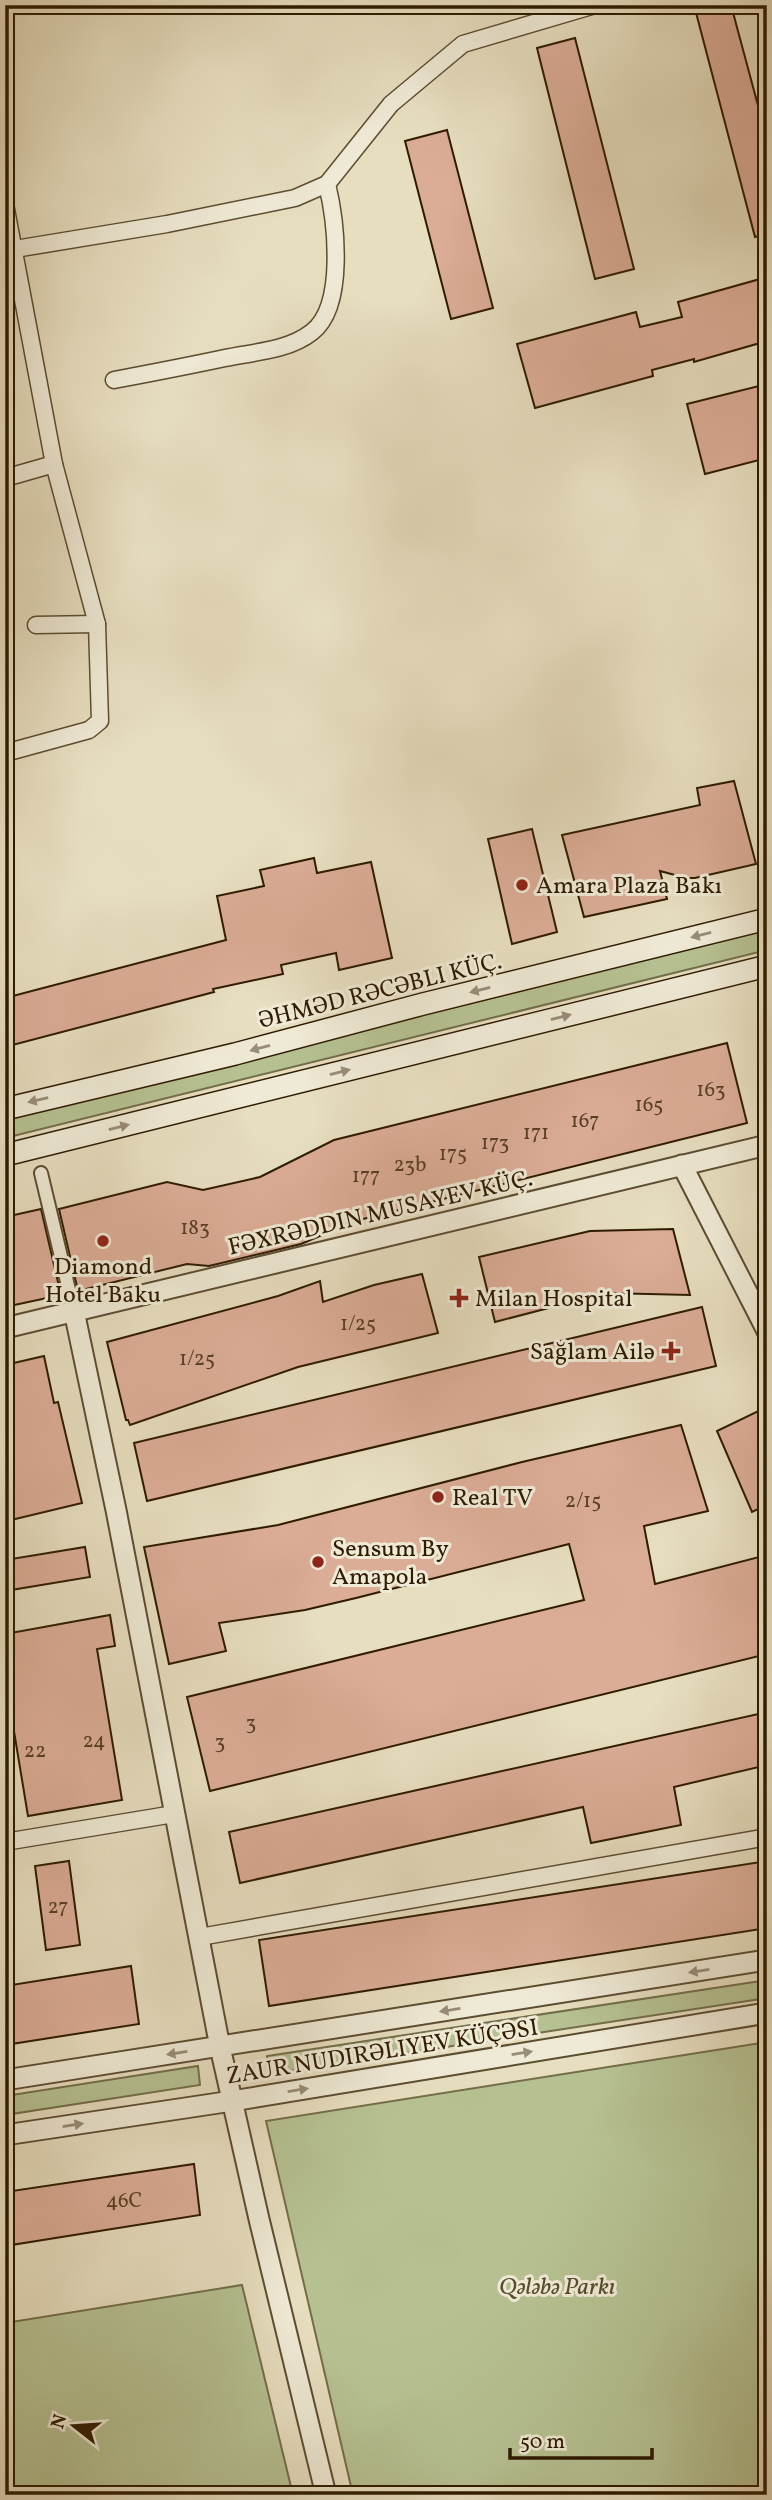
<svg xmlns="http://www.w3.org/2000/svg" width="772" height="2500" viewBox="0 0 772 2500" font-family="Vollkorn,serif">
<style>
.green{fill:#b6c192;stroke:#726e49;stroke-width:2}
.building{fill:#dbac96;stroke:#2e1b00;stroke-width:2}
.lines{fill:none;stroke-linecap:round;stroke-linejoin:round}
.pedestrian-casing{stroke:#5c4c30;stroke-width:16}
.minor-casing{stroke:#5c4c30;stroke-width:19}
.tertiary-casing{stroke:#5c4c30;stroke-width:23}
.secondary-casing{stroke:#2e1b00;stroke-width:24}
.pedestrian{stroke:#efead6;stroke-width:12}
.minor{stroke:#efead6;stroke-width:16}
.tertiary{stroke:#efead6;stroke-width:19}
.secondary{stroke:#efead6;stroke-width:21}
.oneway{fill:#988d76}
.poi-dot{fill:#8f2418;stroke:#efead6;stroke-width:2.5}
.labels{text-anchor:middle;stroke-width:6;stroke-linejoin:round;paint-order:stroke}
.number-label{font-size:21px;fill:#593f26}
.poi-label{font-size:24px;fill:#2e1b00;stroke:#efead6;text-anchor:start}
.street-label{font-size:24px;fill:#2e1b00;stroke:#efead6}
.park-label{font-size:24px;font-style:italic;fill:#574d2c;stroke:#efead6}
</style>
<rect width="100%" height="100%" fill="#e7dec0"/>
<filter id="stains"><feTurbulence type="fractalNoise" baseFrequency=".00286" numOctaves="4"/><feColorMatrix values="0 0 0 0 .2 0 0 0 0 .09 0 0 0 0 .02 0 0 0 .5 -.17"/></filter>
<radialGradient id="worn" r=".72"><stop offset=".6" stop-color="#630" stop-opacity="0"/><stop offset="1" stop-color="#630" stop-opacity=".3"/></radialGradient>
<g class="green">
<polygon points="767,929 767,950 5,1138 5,1120"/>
<polygon points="767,1980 767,1998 269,2074 267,2056"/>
<polygon points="767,2042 767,2495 353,2495 266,2121"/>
<polygon points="198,2066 200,2085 5,2115 5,2096"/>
<polygon points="242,2285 293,2495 5,2495 5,2323"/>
</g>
<g class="building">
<polygon points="694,5 731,5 767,139 767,234 755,237"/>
<polygon points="575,38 634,269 595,279 537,48"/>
<polygon points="447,130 493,308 451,319 405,141"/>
<polygon points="767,277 767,341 694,362 694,359 652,370 653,376 535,408 517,344 636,312 640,327 682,317 678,302"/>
<polygon points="767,384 767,458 705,474 687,404"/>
<polygon points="734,781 756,864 695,878 686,878 660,871 667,899 584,917 562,835 700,805 697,788"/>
<polygon points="532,829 557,932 512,944 488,839"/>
<polygon points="314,858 317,873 371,862 392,958 339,970 336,953 281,965 283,974 213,989 214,992 5,1047 5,998 226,940 217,896 264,886 260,870"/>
<polygon points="727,1043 747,1123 355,1221 301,1244 209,1266 187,1264 78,1291 59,1209 167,1182 203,1190 260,1177 334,1140"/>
<polygon points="41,1209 61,1295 5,1307 5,1217"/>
<polygon points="673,1229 690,1295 606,1293 495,1322 479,1257 590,1231"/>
<polygon points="422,1274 438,1333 298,1367 130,1425 128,1420 126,1420 107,1342 278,1296 320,1281 323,1302 374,1285"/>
<polygon points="702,1307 716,1366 147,1501 134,1443"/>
<polygon points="44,1356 54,1403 58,1402 82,1503 7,1521 5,1481 13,1479 5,1444 5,1365"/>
<polygon points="767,1407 767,1505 752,1512 717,1431"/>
<polygon points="681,1425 708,1511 644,1526 655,1584 767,1555 767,1654 210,1791 187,1697 584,1600 569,1544 356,1598 305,1610 219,1623 226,1651 169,1664 144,1547 278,1525 522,1462"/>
<polygon points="85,1547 90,1577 5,1591 5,1560"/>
<polygon points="110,1615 115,1646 97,1649 122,1800 28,1816 5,1677 5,1634"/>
<polygon points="767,1712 767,1765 674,1787 681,1825 591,1843 583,1807 240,1883 229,1832"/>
<polygon points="69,1861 80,1945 46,1950 35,1866"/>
<polygon points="767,1861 767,1928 269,2006 259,1940"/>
<polygon points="131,1966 139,2024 5,2045 5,1986"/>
<polygon points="194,2164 200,2215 5,2246 5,2192"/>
</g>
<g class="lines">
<defs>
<polyline id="pedestrian" points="41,1173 74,1311"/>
<g id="minor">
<polyline points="5,204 54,464 97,624 100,721 89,730 5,753"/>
<polyline points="15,249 167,224 295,198 327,184 391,104 463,44 595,5"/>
<path d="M114 380C151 373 188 366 225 358 253 352 288 351 312 332 346 306 336 221 327 184"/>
<polyline points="5,478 54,464"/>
<polyline points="36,625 97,624"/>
<polyline points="5,1842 174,1814"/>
<polyline points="200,1937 767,1837"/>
</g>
<g id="tertiary">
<polyline points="682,1165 767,1331"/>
<polyline points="74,1311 116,1510 220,2047 259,2219 326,2495"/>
<polyline points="5,1328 767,1145"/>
<polyline points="5,2080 767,1960"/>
<polyline points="5,2135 232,2101 767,2013"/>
</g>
<g id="secondary">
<polyline points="5,1109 235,1054 423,1004 767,919"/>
<polyline points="5,1155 767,966"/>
</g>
</defs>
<use href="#pedestrian" class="pedestrian-casing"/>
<use href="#minor" class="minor-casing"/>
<use href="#tertiary" class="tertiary-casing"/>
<use href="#secondary" class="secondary-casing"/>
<use href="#pedestrian" class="pedestrian"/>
<use href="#minor" class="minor"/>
<use href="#tertiary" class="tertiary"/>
<use href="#secondary" class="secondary"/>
</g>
<defs><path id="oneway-solid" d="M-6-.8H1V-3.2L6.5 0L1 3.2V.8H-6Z" transform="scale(1.75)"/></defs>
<g class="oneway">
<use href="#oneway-solid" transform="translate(701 935) rotate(166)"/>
<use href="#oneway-solid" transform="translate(480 990) rotate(166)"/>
<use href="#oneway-solid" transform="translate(561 1017) rotate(-14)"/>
<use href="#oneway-solid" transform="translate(260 1048) rotate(165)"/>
<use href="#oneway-solid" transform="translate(340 1072) rotate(-14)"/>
<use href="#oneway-solid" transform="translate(38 1100) rotate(167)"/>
<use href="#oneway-solid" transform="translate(119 1127) rotate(-14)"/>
<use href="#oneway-solid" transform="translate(699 1971) rotate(171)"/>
<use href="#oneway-solid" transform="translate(450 2010) rotate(171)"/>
<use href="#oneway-solid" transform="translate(177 2053) rotate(171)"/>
<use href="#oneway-solid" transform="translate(522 2053) rotate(-9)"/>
<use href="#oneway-solid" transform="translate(298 2090) rotate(-9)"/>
<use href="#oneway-solid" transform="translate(73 2125) rotate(-9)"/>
</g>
<g class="poi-dot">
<circle cx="522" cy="885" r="7"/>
<circle cx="103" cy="1241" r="7"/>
<path d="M455.5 1287.5h7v7h7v7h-7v7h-7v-7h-7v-7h7z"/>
<path d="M667.5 1340.5h7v7h7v7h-7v7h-7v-7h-7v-7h7z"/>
<circle cx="438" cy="1497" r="7"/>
<circle cx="318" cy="1562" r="7"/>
</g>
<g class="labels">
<g class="number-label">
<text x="711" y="1096">163</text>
<text x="649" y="1111">165</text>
<text x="585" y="1127">167</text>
<text x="536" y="1139">171</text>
<text x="495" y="1149">173</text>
<text x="453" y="1160">175</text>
<text x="410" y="1171">23b</text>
<text x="366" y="1182">177</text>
<text x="195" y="1234">183</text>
<text x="358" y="1330">1/25</text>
<text x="197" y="1365">1/25</text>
<text x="583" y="1507">2/15</text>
<text x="251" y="1729">3</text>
<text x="94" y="1747">24</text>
<text x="220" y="1748">3</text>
<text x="35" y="1757">22</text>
<text x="58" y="1913">27</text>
<text x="124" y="2207">46C</text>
</g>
<g class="poi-label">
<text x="536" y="893">Amara Plaza Bakı</text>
<text x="103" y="1274" text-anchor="middle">Diamond<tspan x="103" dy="28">Hotel Baku</tspan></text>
<text x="475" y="1306">Milan Hospital</text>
<text x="655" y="1359" text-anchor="end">Sağlam Ailə</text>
<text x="452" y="1505">Real TV</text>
<text x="332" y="1556">Sensum By<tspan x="332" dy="28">Amapola</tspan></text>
</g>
<g class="street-label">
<text transform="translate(380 990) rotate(-14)" y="8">ƏHMƏD RƏCƏBLI KÜÇ.</text>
<text transform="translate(380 1212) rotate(-13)" y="8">FƏXRƏDDIN MUSAYEV KÜÇ.</text>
<text transform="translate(382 2051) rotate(-9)" y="8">ZAUR NUDIRƏLIYEV KÜÇƏSI</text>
</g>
<g class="park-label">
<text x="557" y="2294">Qələbə Parkı</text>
</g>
</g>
<rect width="772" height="2500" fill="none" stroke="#e7dec0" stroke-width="28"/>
<rect x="7" y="7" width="758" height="2486" fill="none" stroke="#2e1b00" stroke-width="3.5"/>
<rect x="14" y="14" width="744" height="2472" fill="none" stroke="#2e1b00" stroke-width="2"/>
<g transform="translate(74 2426) rotate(287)" stroke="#efead6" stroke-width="5" paint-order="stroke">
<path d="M0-5L12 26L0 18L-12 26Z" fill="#2e1b00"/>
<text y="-10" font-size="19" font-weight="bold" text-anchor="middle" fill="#2e1b00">N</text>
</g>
<path d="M510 2448v10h142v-10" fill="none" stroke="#2e1b00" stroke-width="3.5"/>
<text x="520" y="2448" font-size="21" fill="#2e1b00" stroke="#efead6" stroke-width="5" paint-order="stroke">50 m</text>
<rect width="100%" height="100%" filter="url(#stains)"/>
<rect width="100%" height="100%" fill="url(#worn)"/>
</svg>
